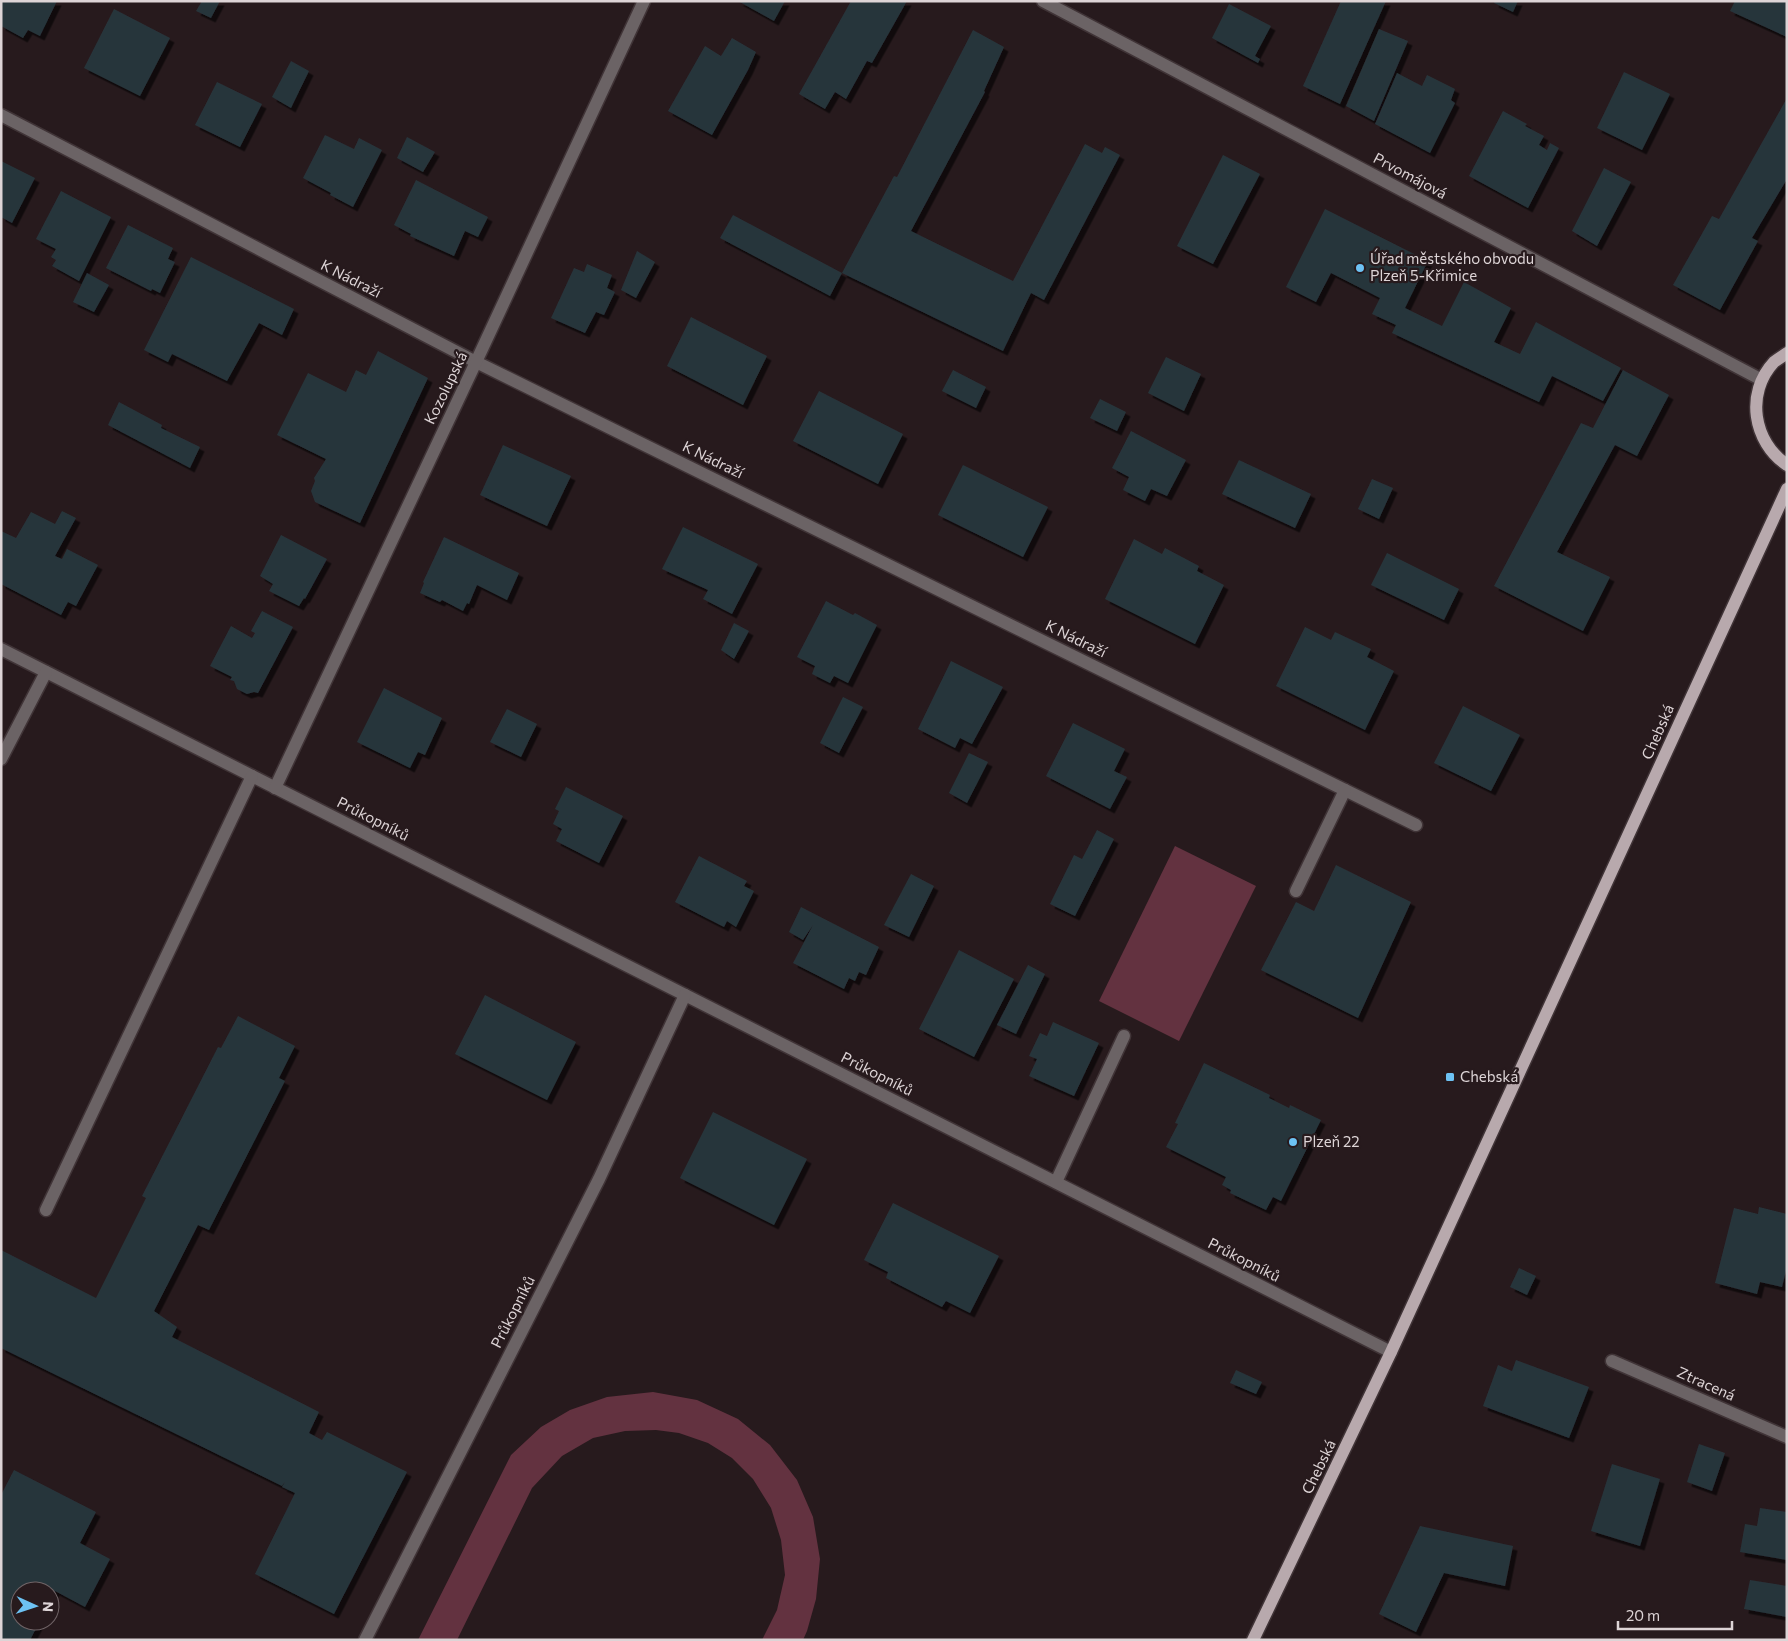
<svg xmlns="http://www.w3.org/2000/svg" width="1788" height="1641" viewBox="0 0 1788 1641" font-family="Commissioner,sans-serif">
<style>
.green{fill:#633240}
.building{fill:#28343b;filter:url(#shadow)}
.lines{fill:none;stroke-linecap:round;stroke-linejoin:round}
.minor-casing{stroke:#403437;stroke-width:15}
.major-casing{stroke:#403437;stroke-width:15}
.minor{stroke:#6b6365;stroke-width:12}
.major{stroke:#b8a9ad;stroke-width:12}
.poi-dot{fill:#6dc2f3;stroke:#271a1d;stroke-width:2}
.labels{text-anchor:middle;stroke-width:4.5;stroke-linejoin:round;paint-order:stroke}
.street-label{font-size:15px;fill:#ddd4d6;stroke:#271a1d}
.poi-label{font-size:15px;fill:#ddd4d6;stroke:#271a1d;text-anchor:start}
</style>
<defs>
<filter id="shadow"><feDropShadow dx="4.5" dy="4.5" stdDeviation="0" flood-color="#0009"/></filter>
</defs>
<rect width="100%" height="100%" fill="#271a1d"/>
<g class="green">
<polygon points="1175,846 1256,886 1179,1041 1099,1001"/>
<polygon points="653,1392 697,1400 738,1419 770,1445 797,1480 813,1517 820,1559 816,1599 807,1631 803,1640 762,1640 777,1610 785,1575 781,1540 771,1508 753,1479 732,1458 708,1443 679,1433 656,1430 625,1431 593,1438 562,1456 532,1488 457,1640 418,1640 511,1455 541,1427 570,1410 607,1397"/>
</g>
<g class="building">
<polygon points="1,1 57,1 40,36 28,30 23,38 1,26"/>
<polygon points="202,1 220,1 211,18 196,11"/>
<polygon points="738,1 785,1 774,21"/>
<polygon points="851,1 907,1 872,63 867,61 846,99 835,92 825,109 799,94"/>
<polygon points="1341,1 1386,1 1340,104 1303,86"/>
<polygon points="1495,1 1518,1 1513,12 1494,3"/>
<polygon points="1735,1 1787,1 1787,37 1730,11"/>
<polygon points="1229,4 1271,26 1255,56 1260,59 1258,63 1212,38"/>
<polygon points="114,9 170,38 140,96 84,68"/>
<polygon points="1379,29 1408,41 1374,121 1346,106"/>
<polygon points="973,30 1004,47 984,91 985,92 911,231 1013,281 1085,144 1102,153 1105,147 1120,155 1044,300 1031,293 1003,351 842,273 894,176 897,177"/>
<polygon points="732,38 756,52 748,70 712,135 668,111 705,46 721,56"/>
<polygon points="291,61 309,71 291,108 272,97"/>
<polygon points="1624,72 1670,94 1642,150 1597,128"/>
<polygon points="1397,73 1422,86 1427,75 1455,89 1451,100 1455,103 1430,153 1375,124"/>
<polygon points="217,82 262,104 240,147 195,125"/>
<polygon points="1787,98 1787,179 1752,238 1758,241 1720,310 1673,285 1712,216 1719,219"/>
<polygon points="1503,111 1527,124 1525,126 1544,136 1539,145 1547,150 1550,143 1559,148 1528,208 1469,176"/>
<polygon points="325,135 354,149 359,138 382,150 353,207 330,195 331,193 303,178"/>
<polygon points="407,137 435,152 423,172 397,158"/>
<polygon points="1223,155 1260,174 1213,264 1177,246"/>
<polygon points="1,161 35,178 12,223 1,217"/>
<polygon points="1604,168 1631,182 1597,246 1572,231"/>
<polygon points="416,180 488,217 478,237 465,231 454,256 410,236 411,234 394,225"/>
<polygon points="61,191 111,217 79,281 52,266 56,260 51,257 56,249 36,239"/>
<polygon points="1325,209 1428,261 1405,308 1442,326 1464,282 1511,308 1494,342 1520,354 1536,322 1621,368 1603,401 1552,376 1539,402 1392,333 1396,325 1372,314 1380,298 1331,273 1316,302 1286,287"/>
<polygon points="733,215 842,273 830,296 720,238"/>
<polygon points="128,225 173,248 168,259 175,262 160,293 152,289 151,291 106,268"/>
<polygon points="637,251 655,262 636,298 621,290"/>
<polygon points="191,257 294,309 282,335 259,323 227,381 172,354 168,362 144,350"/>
<polygon points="587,264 612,275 607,288 615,292 604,315 596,312 585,333 551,318 574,268 584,272"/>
<polygon points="87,273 109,285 94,312 73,302"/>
<polygon points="691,317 767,356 743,405 667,366"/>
<polygon points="378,351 428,378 360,523 315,502 311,491 315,481 314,478 326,459 277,435 308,373 346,392 356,370 366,375"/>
<polygon points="1166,357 1201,374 1184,411 1148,393"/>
<polygon points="953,370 986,387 976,408 942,391"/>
<polygon points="1623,370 1669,395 1637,456 1615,445 1557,552 1610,577 1583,631 1494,586 1581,423 1593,428"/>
<polygon points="819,391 903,434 878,484 793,441"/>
<polygon points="1100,399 1126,412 1117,431 1090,418"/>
<polygon points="119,402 162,425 161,428 200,447 190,468 108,425"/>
<polygon points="1131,431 1186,460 1167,496 1151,489 1145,501 1123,490 1129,477 1112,468"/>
<polygon points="503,445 571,476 547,526 480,495"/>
<polygon points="1239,460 1311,494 1295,528 1222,494"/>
<polygon points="963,465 1048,507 1023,557 938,515"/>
<polygon points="1372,479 1393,488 1379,519 1358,509"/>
<polygon points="62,511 76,518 55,556 62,559 67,549 98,565 76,606 68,602 61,615 1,584 1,531 16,538 31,512 55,524"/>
<polygon points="683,527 758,564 732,614 703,599 708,590 662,569"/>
<polygon points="281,535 327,559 305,599 304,598 299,606 269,591 273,584 260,576"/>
<polygon points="444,537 519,573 507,600 477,585 469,604 467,603 463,611 442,600 440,602 420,593 424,583 423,582"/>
<polygon points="1134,539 1162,554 1165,548 1199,566 1197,571 1224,585 1195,644 1105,599"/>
<polygon points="1387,553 1459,589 1444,620 1371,585"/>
<polygon points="826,601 853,615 855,613 877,625 848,683 834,676 830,683 812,674 815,666 797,657"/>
<polygon points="262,611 293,627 258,693 254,692 247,694 237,689 234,681 230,680 232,677 210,666 231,626 252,638 255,633 251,631"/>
<polygon points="734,623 749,631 734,659 721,650"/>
<polygon points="1305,627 1331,640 1335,632 1371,649 1367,657 1394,671 1365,730 1276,686"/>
<polygon points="951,661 1003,687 972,744 960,738 955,748 918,729"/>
<polygon points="384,688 442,718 425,755 418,752 410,768 357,742"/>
<polygon points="843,697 863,707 839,753 820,743"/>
<polygon points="1463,706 1520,735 1491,791 1434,763"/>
<polygon points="507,709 537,724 521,757 490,742"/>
<polygon points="1073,723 1125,749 1114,771 1127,777 1110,809 1046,776"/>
<polygon points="969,753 988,762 967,803 949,793"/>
<polygon points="566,787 623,816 599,863 556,841 562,829 553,824 559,811 555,809"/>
<polygon points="1097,830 1114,839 1075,916 1050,904 1074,855 1082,859"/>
<polygon points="699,856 747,881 744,886 754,891 736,927 727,921 724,927 675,902"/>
<polygon points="1336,865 1411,902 1358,1018 1261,970 1296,902 1314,911"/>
<polygon points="911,874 934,886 909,937 884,925"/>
<polygon points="801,907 879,947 866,975 859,972 855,981 849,978 844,989 793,963 813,925 803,940 789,932"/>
<polygon points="959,950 1014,979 974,1057 919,1029"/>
<polygon points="1028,965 1045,974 1016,1034 997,1025"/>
<polygon points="485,995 576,1042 547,1100 455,1054"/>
<polygon points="238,1016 295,1046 279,1078 285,1081 209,1230 198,1225 154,1311 177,1327 172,1337 319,1412 309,1433 322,1440 327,1432 407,1472 334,1614 255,1574 295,1493 282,1487 285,1482 282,1486 1,1348 1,1250 96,1298 146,1198 142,1196 218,1047 221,1048"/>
<polygon points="1053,1022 1099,1043 1074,1096 1029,1076 1037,1059 1029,1056 1040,1033 1047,1036"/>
<polygon points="1204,1063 1270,1095 1269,1098 1289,1108 1290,1105 1321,1120 1281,1201 1273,1197 1266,1210 1230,1193 1231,1190 1222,1185 1226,1177 1166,1147 1178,1124 1175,1123"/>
<polygon points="713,1112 807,1159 774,1225 680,1178"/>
<polygon points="893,1203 999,1256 970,1313 946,1301 942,1307 886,1278 888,1272 864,1260"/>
<polygon points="1759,1207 1787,1214 1787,1267 1782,1287 1760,1282 1757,1294 1715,1283 1734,1208 1758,1214"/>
<polygon points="1519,1268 1536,1276 1527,1295 1510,1287"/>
<polygon points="1516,1360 1589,1387 1569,1438 1483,1406 1498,1365 1512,1371"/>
<polygon points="1236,1370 1262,1382 1256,1394 1230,1383"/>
<polygon points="1699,1444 1725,1453 1712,1491 1687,1482"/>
<polygon points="1612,1464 1660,1479 1640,1546 1591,1531"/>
<polygon points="14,1470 96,1512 80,1543 110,1559 85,1607 55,1591 50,1601 50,1591 20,1591 20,1621 40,1621 30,1640 1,1640 1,1495"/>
<polygon points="1760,1508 1787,1512 1787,1560 1740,1552 1745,1524 1757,1526"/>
<polygon points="1420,1526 1513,1546 1505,1586 1444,1573 1416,1632 1379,1614"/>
<polygon points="1750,1580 1787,1586 1787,1617 1744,1609"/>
</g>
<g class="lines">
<defs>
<g id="minor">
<polyline points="1043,1 1762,380"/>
<polyline points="1,115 476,362 1416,825"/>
<polyline points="1,649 1391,1352"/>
<polyline points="1,759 46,672"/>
<polyline points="275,788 476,362 644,1"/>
<polyline points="1296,891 1345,790"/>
<polyline points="1056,1182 1124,1036"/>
<polyline points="46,1210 252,776"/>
<polyline points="1612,1361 1787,1437"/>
<polyline points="365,1640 599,1179 685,995"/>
</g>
<g id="major">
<path d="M1787 353C1783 356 1778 359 1774 362 1745 393 1753 442 1787 465"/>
<polyline points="1253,1640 1391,1352 1787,489"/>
</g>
</defs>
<use href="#minor" class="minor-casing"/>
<use href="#major" class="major-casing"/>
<use href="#minor" class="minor"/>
<use href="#major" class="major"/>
</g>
<g class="poi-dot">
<circle cx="1360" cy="268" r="5"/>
<rect x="1445" y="1072" width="10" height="10" rx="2.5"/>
<circle cx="1293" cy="1142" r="5"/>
</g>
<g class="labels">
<g class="street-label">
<text transform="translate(1410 176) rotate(28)" y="5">Prvomájová</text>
<text transform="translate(351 279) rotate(27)" y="5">K Nádraží</text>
<text transform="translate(446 388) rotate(-64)" y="5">Kozolupská</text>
<text transform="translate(713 460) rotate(26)" y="5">K Nádraží</text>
<text transform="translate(1076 639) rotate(26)" y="5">K Nádraží</text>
<text transform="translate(1658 732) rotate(-66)" y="5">Chebská</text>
<text transform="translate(373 819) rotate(27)" y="5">Průkopníků</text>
<text transform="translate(877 1074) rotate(27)" y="5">Průkopníků</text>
<text transform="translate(1244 1260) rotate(27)" y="5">Průkopníků</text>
<text transform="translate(513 1312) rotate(-63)" y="5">Průkopníků</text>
<text transform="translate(1706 1384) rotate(24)" y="5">Ztracená</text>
<text transform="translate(1319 1467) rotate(-64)" y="5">Chebská</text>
</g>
<g class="poi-label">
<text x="1370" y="264">Úřad městského obvodu<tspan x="1370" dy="17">Plzeň 5-Křimice</tspan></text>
<text x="1460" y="1082">Chebská</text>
<text x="1303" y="1147">Plzeň 22</text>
</g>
</g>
<rect width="1788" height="1641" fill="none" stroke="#ddd4d6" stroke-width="5"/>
<g transform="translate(35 1606) rotate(93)"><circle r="24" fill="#271a1d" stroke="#706467"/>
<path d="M0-4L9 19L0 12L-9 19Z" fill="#6dc2f3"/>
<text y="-8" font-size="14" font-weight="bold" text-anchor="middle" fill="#ddd4d6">N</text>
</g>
<path d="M1618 1621v8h114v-8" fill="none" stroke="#ddd4d6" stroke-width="2.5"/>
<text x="1626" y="1621" font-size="15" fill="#ddd4d6" stroke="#271a1d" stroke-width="4" paint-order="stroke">20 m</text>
</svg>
